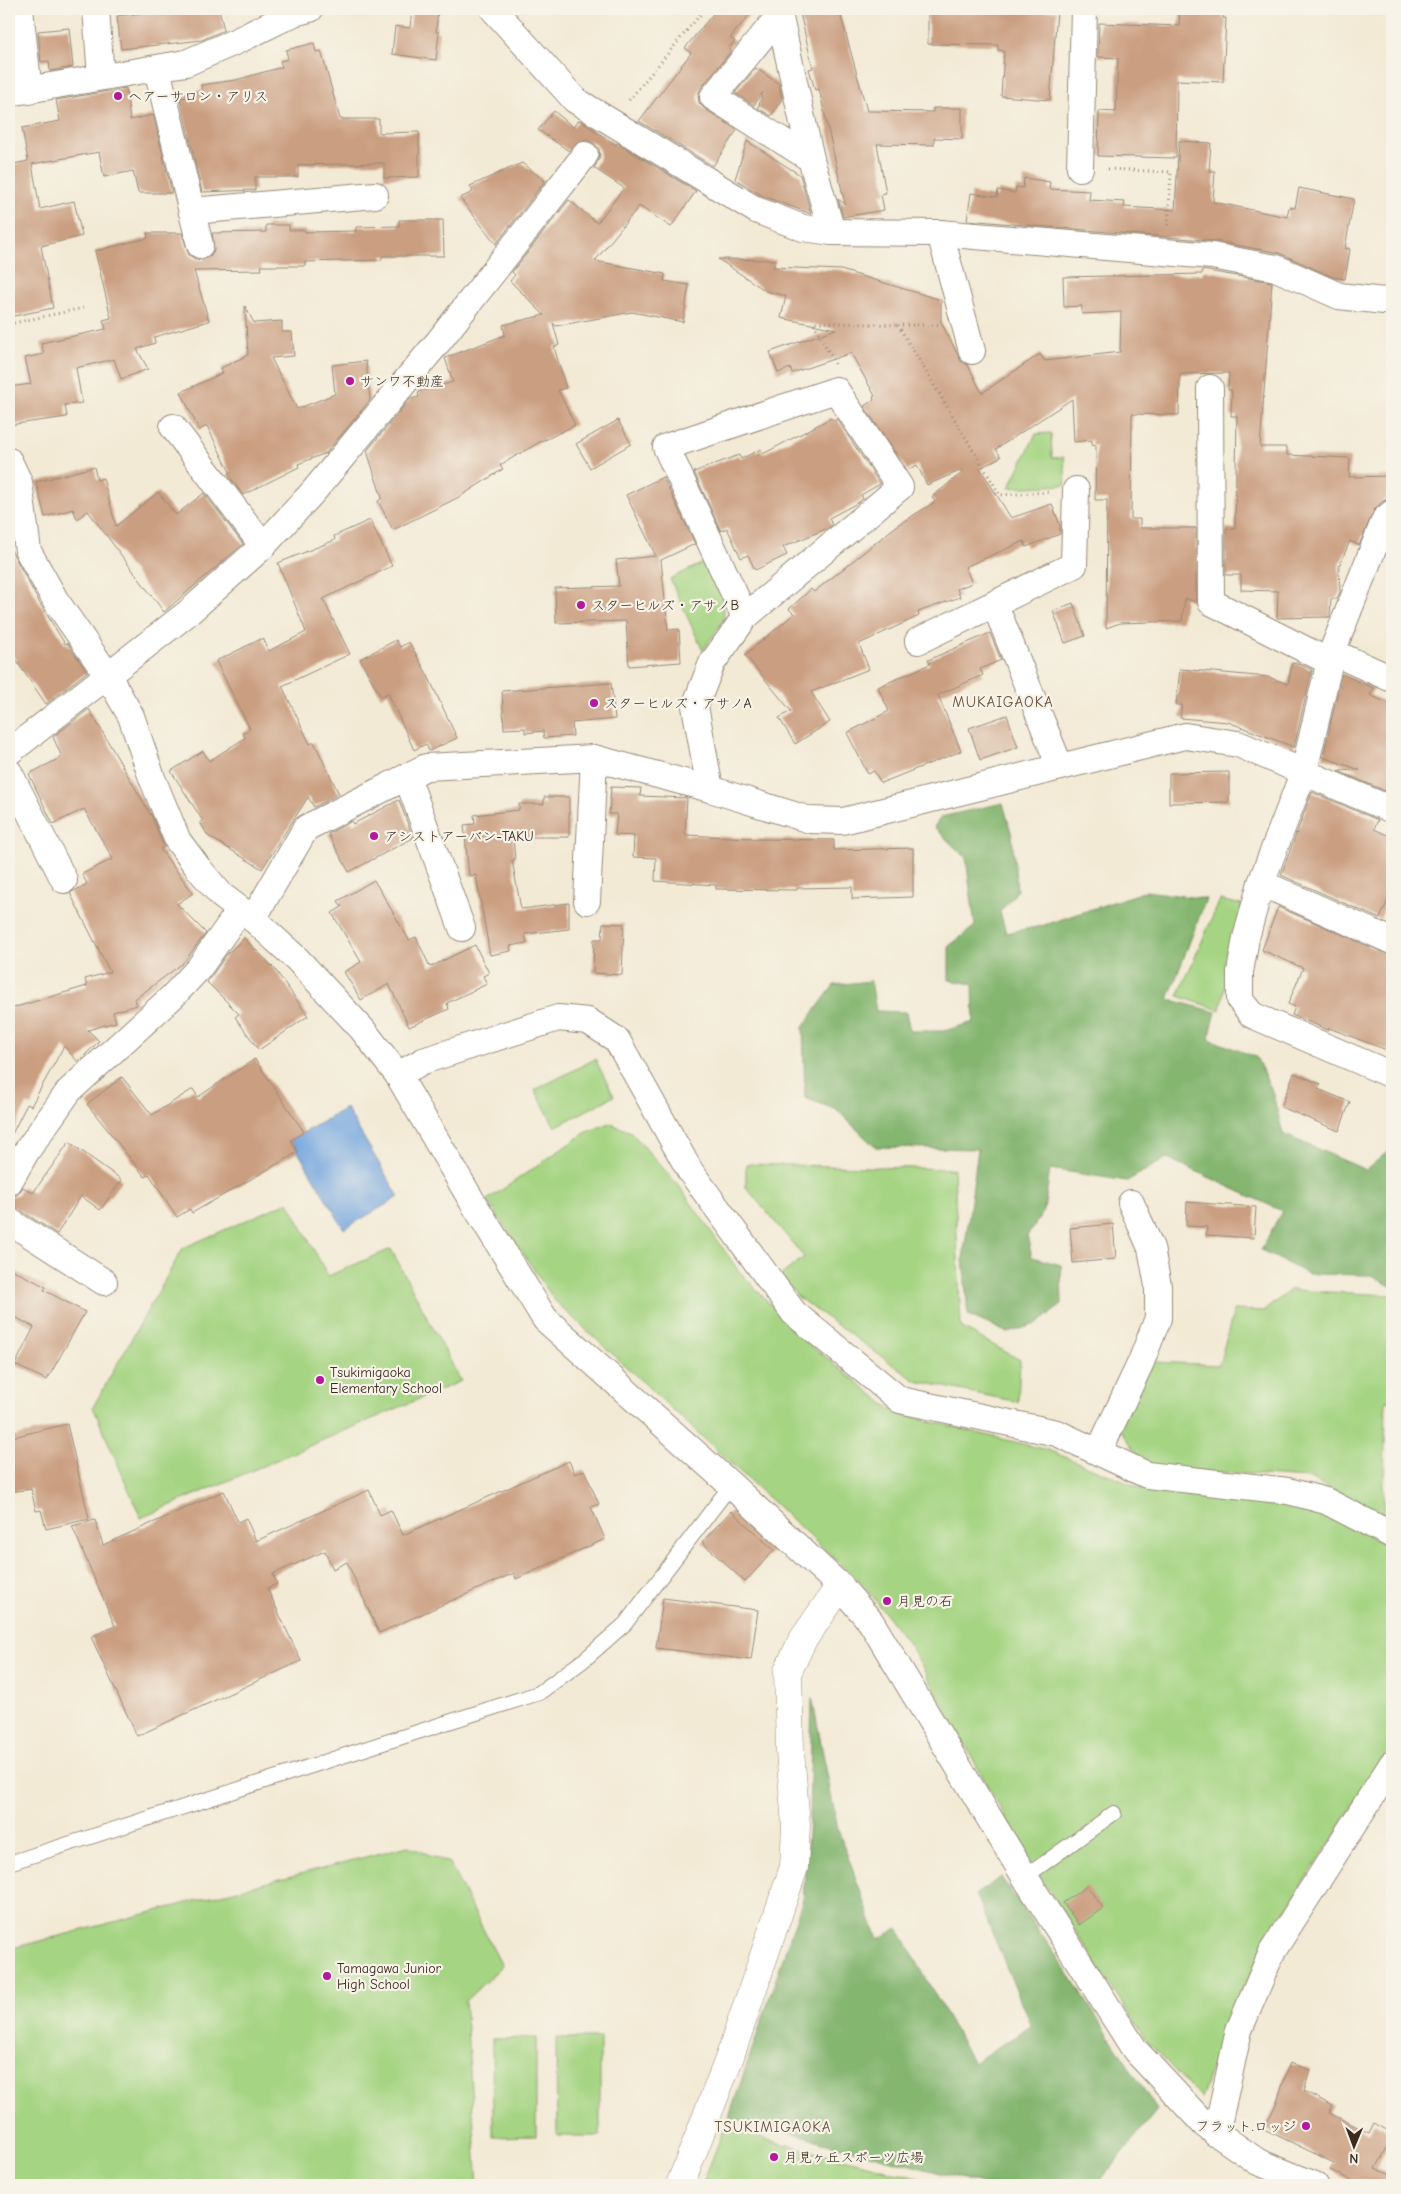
<svg xmlns="http://www.w3.org/2000/svg" width="1401" height="2194" viewBox="0 0 1401 2194" font-family="'Comic Neue','Klee One',sans-serif">
<style>
.green{fill:#a5d482;stroke:#707f50}
.forest{fill:#84b670;stroke:#607047}
.water{fill:#73a5de;stroke:#57687e}
.building{fill:#ca9e80}
.lines{fill:none;stroke-linecap:round;stroke-linejoin:round}
.service-casing{stroke:#978a7a;stroke-width:16}
.minor-casing{stroke:#978a7a;stroke-width:28}
.tertiary-casing{stroke:#978a7a;stroke-width:29}
.path{stroke:#978a7a;stroke-width:3;stroke-dasharray:1 4;stroke-linecap:butt}
.service{stroke:#fff;stroke-width:14}
.minor{stroke:#fff;stroke-width:26}
.tertiary{stroke:#fff;stroke-width:28}
.poi-dot{fill:#b5179e;stroke:#f7f3e8;stroke-width:2}
.labels{text-anchor:middle;stroke-width:4.5;stroke-linejoin:round;paint-order:stroke}
.poi-label{font-size:14px;fill:#3b2a1e;stroke:#f7f3e8;text-anchor:start}
.neighbourhood-label{font-size:15px;letter-spacing:1px;fill:#6d5340;stroke:#f7f3e8}
</style>
<rect width="100%" height="100%" fill="#f7f3e8"/>
<filter id="ink" filterUnits="userSpaceOnUse"><feTurbulence type="fractalNoise" baseFrequency=".02" numOctaves="2"/><feDisplacementMap in="SourceGraphic" scale="10" xChannelSelector="R" yChannelSelector="G"/><feConvolveMatrix kernelMatrix="1 2 1 2 8 2 1 2 1" color-interpolation-filters="sRGB"/></filter>
<filter id="wash" filterUnits="userSpaceOnUse"><feTurbulence type="fractalNoise" baseFrequency=".0096" numOctaves="4" result="noise"/><feDisplacementMap in="SourceGraphic" scale="20" xChannelSelector="R" yChannelSelector="G"/><feGaussianBlur stdDeviation="1.12" result="paint"/><feColorMatrix in="noise" values="0 0 0 0 0 0 0 0 0 0 0 0 0 0 0 0 0 1.4 0 .05"/><feComposite in="paint" operator="in"/></filter>
<g filter="url(#wash)">
<rect width="100%" height="100%" fill="#f3ead5"/>
<g class="green">
<polygon points="1051,433 1052,458 1064,457 1066,485 1009,488 1036,434"/>
<polygon points="707,561 725,599 723,621 703,651 670,579"/>
<polygon points="1220,900 1242,905 1220,1010 1178,996"/>
<polygon points="595,1059 614,1096 555,1127 535,1090"/>
<polygon points="609,1123 631,1132 679,1186 738,1270 804,1340 896,1413 1048,1450 1140,1488 1314,1509 1392,1547 1392,1744 1261,1951 1229,2019 1201,2099 1144,2037 1027,1857 912,1648 866,1588 555,1301 487,1200 585,1133"/>
<polygon points="746,1164 954,1169 961,1327 1020,1360 1018,1402 916,1381 799,1298 780,1276 804,1257 746,1187"/>
<polygon points="288,1202 328,1276 391,1249 461,1381 141,1518 93,1407 183,1248"/>
<polygon points="1290,1290 1392,1295 1392,1400 1386,1400 1383,1514 1308,1478 1156,1468 1138,1455 1119,1427 1154,1362 1219,1365 1234,1310 1264,1311"/>
<polygon points="408,1846 449,1863 502,1966 465,2001 478,2185 9,2185 9,1949"/>
<polygon points="536,2038 536,2136 493,2137 492,2039"/>
<polygon points="556,2038 600,2038 600,2136 557,2136"/>
<polygon points="724,2129 946,2185 702,2185"/>
</g>
<g class="forest">
<polygon points="1003,803 1012,836 1017,891 1000,912 1006,933 1041,926 1146,891 1206,899 1168,999 1216,1012 1209,1039 1256,1057 1272,1091 1283,1134 1366,1170 1392,1148 1392,1287 1372,1275 1308,1274 1261,1250 1282,1211 1167,1158 1127,1181 1050,1169 1044,1211 1027,1236 1032,1257 1061,1265 1062,1305 1036,1324 1008,1333 968,1315 963,1259 978,1149 875,1147 837,1110 805,1098 803,1027 834,985 871,981 876,1011 906,1012 910,1031 944,1031 974,1022 973,984 949,980 949,946 975,926 966,858 934,827 941,817"/>
<polygon points="812,1697 838,1830 878,1939 898,1928 973,2063 1031,2026 976,1894 1001,1877 1064,1967 1157,2110 1097,2185 986,2185 729,2117 803,1899 809,1821"/>
</g>
<polygon class="water" points="346,1108 399,1197 344,1229 291,1140"/>
<g id="blocks">
<g class="building">
<polygon points="180,9 219,9 224,30 202,40 121,49 117,16"/>
<polygon points="412,9 438,9 436,32 439,32 436,60 392,54 395,26 410,28"/>
<polygon points="717,9 754,9 730,38 735,41 728,49 731,51 701,88 698,95 699,103 705,109 737,130 713,166 639,121 691,53 685,48"/>
<polygon points="799,9 839,9 867,111 933,112 933,108 962,108 962,139 934,138 934,145 877,144 886,193 881,194 884,210 843,217 838,199 845,204 819,89 815,90 809,69 813,68"/>
<polygon points="928,9 1057,11 1050,100 1001,96 1004,51 998,50 998,45 928,44"/>
<polygon points="1180,9 1223,9 1223,18 1226,18 1223,82 1177,80 1176,158 1098,156 1099,111 1116,112 1118,58 1098,57 1099,23 1179,26"/>
<polygon points="69,28 73,67 50,71 49,61 41,62 38,31"/>
<polygon points="314,43 316,52 321,51 340,119 379,119 379,133 419,132 419,177 384,178 384,163 298,165 298,177 255,177 255,190 202,192 180,98 188,97 187,93 202,90 201,85 236,80 282,67 280,61 288,59 286,50"/>
<polygon points="756,68 779,84 782,99 771,116 758,108 763,92 754,105 735,93"/>
<polygon points="126,88 130,120 153,115 172,193 138,193 133,171 104,177 99,152 32,164 40,209 74,201 82,236 41,246 53,308 9,317 9,165 28,161 22,128 60,121 56,100"/>
<polygon points="554,111 573,127 579,120 616,145 617,143 696,191 671,227 639,206 595,261 665,274 664,281 689,285 683,322 632,312 556,326 553,323 559,345 554,347 566,388 558,390 575,425 545,440 545,439 500,465 503,469 461,496 393,530 378,501 382,498 367,451 410,399 419,397 418,392 453,382 445,358 505,335 503,325 544,315 510,281 515,275 512,272 569,200 597,223 624,188 594,168 600,157 599,149 594,143 587,140 580,141 569,151 538,130"/>
<polygon points="747,141 800,175 811,214 763,196 735,179"/>
<polygon points="1179,141 1211,143 1209,171 1215,171 1213,202 1287,217 1289,207 1295,208 1299,188 1354,199 1345,248 1350,249 1345,279 1333,277 1279,253 1215,241 967,220 971,193 997,197 998,190 1015,193 1016,187 1023,188 1024,178 1050,182 1049,189 1090,191 1089,200 1125,202 1124,207 1175,210"/>
<polygon points="522,163 545,181 496,244 460,198 473,192 470,186"/>
<polygon points="399,220 443,220 444,256 382,256 382,260 305,262 305,266 261,266 262,270 194,271 209,321 154,337 155,343 137,349 148,369 121,379 114,359 76,368 82,403 65,405 67,417 9,425 9,387 31,384 25,358 44,354 41,343 106,329 103,320 111,318 95,251 148,238 147,233 182,233 189,255 195,259 203,260 210,256 214,250 212,233 266,232 266,225 289,225 289,230 305,230 305,232 356,231 356,227 399,226"/>
<polygon points="718,259 776,260 773,267 841,270 941,300 941,322 958,355 961,361 968,365 982,393 1040,354 1045,361 1120,352 1121,312 1082,314 1082,306 1064,307 1063,277 1202,274 1202,270 1272,282 1260,447 1287,447 1287,455 1350,458 1349,477 1392,476 1392,498 1383,501 1375,508 1359,545 1350,541 1339,566 1340,592 1337,599 1331,599 1330,617 1277,618 1278,591 1241,590 1241,575 1226,575 1226,528 1235,529 1237,416 1231,416 1232,390 1228,390 1229,373 1180,374 1179,415 1132,414 1131,519 1140,519 1140,528 1196,528 1196,599 1195,602 1185,598 1182,621 1120,623 1106,628 1107,500 1095,500 1096,445 1092,446 1092,440 1074,442 1072,399 996,449 1001,457 980,468 1011,518 1052,504 1060,525 1060,534 1026,547 1024,541 965,567 972,583 957,589 960,597 918,612 919,616 859,644 869,669 811,692 830,722 795,744 779,718 791,711 745,655 794,614 789,609 811,589 814,592 899,524 935,502 932,497 963,472 962,470 927,485 917,465 907,470 864,406 874,400 873,397 875,396 851,353 792,373 790,368 778,373 770,352 836,329 781,318 786,296 766,291"/>
<polygon points="245,306 254,323 282,321 282,332 292,332 294,356 271,358 297,409 335,394 332,365 366,361 370,400 326,453 298,464 299,467 243,495 228,474 230,472 207,426 199,430 181,392 223,373 221,368 248,355"/>
<polygon points="831,418 834,421 837,419 880,484 861,495 863,498 859,502 829,518 832,525 828,528 783,547 787,555 755,570 748,555 741,558 727,528 721,531 694,472 739,455 741,459 761,449 763,454"/>
<polygon points="618,420 631,444 590,468 576,444"/>
<polygon points="94,467 97,480 103,478 116,526 158,492 176,515 204,493 243,544 164,612 88,511 77,519 73,509 45,517 36,482"/>
<polygon points="663,477 695,544 661,560 668,630 679,629 681,662 629,666 626,621 556,623 555,588 619,586 616,560 656,556 626,495"/>
<polygon points="370,520 392,566 323,599 350,654 282,686 310,744 314,742 339,794 314,807 308,797 262,869 208,836 200,822 203,821 171,771 203,751 209,761 245,738 243,733 250,729 216,661 263,638 269,651 306,632 278,563 335,540 334,536"/>
<polygon points="9,546 39,602 65,644 67,643 87,672 46,704 9,650"/>
<polygon points="1073,603 1085,636 1065,643 1053,611"/>
<polygon points="990,633 1001,660 980,669 983,675 938,695 961,751 881,783 874,771 868,774 847,733 889,711 878,687 930,664 928,660"/>
<polygon points="396,640 400,647 409,642 428,676 457,738 429,751 426,744 414,750 388,693 381,697 360,659"/>
<polygon points="1292,663 1302,665 1312,670 1294,747 1228,722 1180,718 1182,705 1176,705 1180,669 1268,677 1288,684"/>
<polygon points="1342,674 1374,688 1370,695 1392,705 1392,789 1390,793 1338,771 1360,770 1323,757"/>
<polygon points="611,683 615,719 572,723 573,736 544,738 543,731 525,733 525,728 504,729 502,691"/>
<polygon points="89,709 152,817 164,847 160,849 193,893 177,904 206,933 183,963 135,999 137,1005 113,1012 116,1022 88,1030 99,1041 78,1062 64,1046 31,1106 27,1104 9,1140 9,1009 87,986 85,979 110,972 70,893 87,884 82,874 113,859 84,809 53,824 29,774 62,757 53,737"/>
<polygon points="1007,715 1018,747 980,760 969,728"/>
<polygon points="1229,772 1229,802 1169,803 1169,773"/>
<polygon points="611,787 641,788 640,796 687,798 685,835 752,838 752,839 834,840 834,850 913,848 913,897 852,899 852,887 797,888 797,890 716,889 716,885 655,881 656,858 633,857 634,836 615,835 617,814 609,814"/>
<polygon points="1312,792 1378,820 1374,829 1392,837 1392,890 1380,919 1281,875"/>
<polygon points="544,797 569,797 569,837 513,837 515,860 512,860 521,909 569,903 569,929 525,934 527,943 510,946 511,951 490,955 476,875 469,876 464,825 475,824 474,815 519,810 519,804 544,804"/>
<polygon points="399,800 413,838 349,872 328,834 352,821 353,824"/>
<polygon points="374,880 409,940 416,937 430,967 475,945 489,973 483,976 487,984 447,1003 449,1009 409,1027 389,984 361,1000 344,972 361,962 332,913 342,907 338,901"/>
<polygon points="1278,907 1392,956 1392,1052 1329,1028 1328,1030 1292,1015 1295,1007 1288,1004 1303,968 1262,950"/>
<polygon points="603,923 624,924 622,975 593,973 594,939 602,939"/>
<polygon points="244,938 274,968 308,1016 259,1050 235,1017 239,1014 207,982 227,954"/>
<polygon points="255,1059 304,1132 291,1140 298,1152 192,1213 190,1209 177,1217 149,1174 145,1177 87,1104 122,1077 152,1115 193,1089 198,1097"/>
<polygon points="1294,1073 1321,1084 1318,1089 1350,1102 1339,1131 1281,1107"/>
<polygon points="69,1142 122,1180 100,1210 81,1196 57,1234 17,1208 9,1206 9,1197 17,1195 23,1187 33,1193"/>
<polygon points="1187,1202 1256,1207 1254,1238 1206,1235 1207,1227 1186,1226"/>
<polygon points="1113,1224 1116,1259 1073,1263 1070,1228"/>
<polygon points="9,1268 46,1287 44,1290 85,1312 47,1380 15,1365 34,1327 9,1314"/>
<polygon points="67,1424 89,1519 46,1529 41,1510 36,1511 31,1489 9,1492 9,1438"/>
<polygon points="569,1461 575,1474 584,1470 599,1504 591,1507 605,1539 516,1579 514,1573 379,1633 347,1562 333,1569 325,1551 273,1574 277,1584 267,1588 301,1661 137,1736 91,1637 115,1626 72,1526 95,1520 103,1545 224,1491 238,1522 246,1518 256,1541 369,1490 380,1515 391,1510 403,1535"/>
<polygon points="731,1511 774,1550 745,1582 702,1542"/>
<polygon points="663,1598 758,1610 751,1660 656,1648"/>
<polygon points="1087,1886 1103,1908 1079,1925 1063,1903"/>
<polygon points="1290,2063 1310,2070 1304,2091 1333,2106 1329,2113 1369,2133 1374,2123 1392,2133 1392,2138 1376,2169 1392,2175 1392,2185 1360,2185 1330,2170 1334,2163 1264,2129 1276,2104"/>
</g>
</g>
</g>
<g filter="url(#ink)">
<use href="#blocks" fill-opacity="0" stroke="#978a7a" stroke-width="1"/>
<g class="lines">
<defs>
<g id="service">
<polyline points="9,1863 539,1693 584,1660 625,1624 731,1485"/>
<polyline points="1025,1877 1114,1813"/>
</g>
<g id="minor">
<polyline points="20,9 29,91"/>
<polyline points="96,9 101,77"/>
<polyline points="493,9 575,100 756,210 803,228 832,232 940,233 1212,256 1276,268 1339,296 1384,301 1392,299"/>
<polyline points="778,9 811,159 832,232"/>
<polyline points="779,16 713,97 811,159"/>
<polyline points="157,69 200,245"/>
<polyline points="9,93 186,63 239,40 294,13 310,9"/>
<polyline points="1080,168 1084,9"/>
<polyline points="192,211 375,195"/>
<polyline points="940,233 972,351"/>
<polyline points="1210,388 1211,602 1330,662"/>
<polyline points="173,427 263,546"/>
<polyline points="9,461 19,482 28,551 56,601 108,676 131,716 152,778 178,841 199,869 222,896 253,919 297,959 362,1029 398,1075 472,1201 545,1319 731,1485 840,1586 871,1622 1025,1877 1135,2050 1205,2125 1258,2162 1315,2185"/>
<polyline points="1392,513 1385,519 1332,652 1304,771 1261,883 1246,938 1240,972 1240,1000 1252,1015 1392,1075"/>
<polyline points="995,605 1060,767"/>
<polyline points="918,641 1074,565 1076,490"/>
<polyline points="1332,652 1392,679"/>
<polyline points="9,752 189,612 263,546 313,492 439,341 585,155"/>
<polyline points="9,772 64,880"/>
<polyline points="407,777 462,928"/>
<polyline points="710,789 695,706 712,663 745,617 900,487 836,390 666,447 745,617"/>
<polyline points="1261,883 1392,941"/>
<polyline points="587,901 594,758"/>
<polyline points="253,919 306,828 426,767 594,758 710,789 810,820 843,821 1185,736 1238,744 1392,810"/>
<polyline points="398,1075 423,1061 558,1018 588,1021 617,1040 690,1171 794,1313 900,1400 1057,1433 1147,1475 1288,1491 1326,1501 1392,1535"/>
<polyline points="9,1182 26,1152 69,1091 173,996 199,968 240,910"/>
<polyline points="9,1221 104,1282"/>
<polyline points="1099,1451 1141,1362 1158,1318 1158,1286 1151,1248 1131,1203"/>
<polyline points="1216,2134 1239,2030 1272,1952 1392,1764"/>
</g>
<polyline id="tertiary" points="680,2185 729,2059 794,1867 796,1825 790,1751 788,1671 802,1641 840,1586"/>
</defs>
<use href="#service" class="service-casing"/>
<use href="#minor" class="minor-casing"/>
<use href="#tertiary" class="tertiary-casing"/>
<g class="path">
<polyline points="629,100 705,9"/>
<polyline points="1108,169 1171,172 1168,226"/>
<polyline points="9,324 83,308"/>
<polyline points="938,325 898,325 1000,495 1050,492"/>
<polyline points="835,364 813,322 898,325"/>
</g>
<use href="#service" class="service"/>
<use href="#minor" class="minor"/>
<use href="#tertiary" class="tertiary"/>
</g>
</g>
<g class="poi-dot">
<circle cx="118" cy="96" r="5"/>
<circle cx="350" cy="381" r="5"/>
<circle cx="581" cy="605" r="5"/>
<circle cx="594" cy="703" r="5"/>
<circle cx="374" cy="836" r="5"/>
<circle cx="320" cy="1380" r="5"/>
<circle cx="887" cy="1601" r="5"/>
<circle cx="327" cy="1976" r="5"/>
<circle cx="1306" cy="2126" r="5"/>
<circle cx="774" cy="2157" r="5"/>
</g>
<g class="labels">
<g class="poi-label">
<text x="128" y="101">ヘアーサロン・アリス</text>
<text x="360" y="386">サンワ不動産</text>
<text x="591" y="610">スターヒルズ・アサノB</text>
<text x="604" y="708">スターヒルズ・アサノA</text>
<text x="384" y="841">アシストアーバン-TAKU</text>
<text x="330" y="1377">Tsukimigaoka<tspan x="330" dy="16">Elementary School</tspan></text>
<text x="897" y="1606">月見の石</text>
<text x="337" y="1973">Tamagawa Junior<tspan x="337" dy="16">High School</tspan></text>
<text x="1296" y="2131" text-anchor="end">フラット.ロッジ</text>
<text x="784" y="2162">月見ヶ丘スポーツ広場</text>
</g>
<g class="neighbourhood-label">
<text x="1003" y="707">MUKAIGAOKA</text>
<text x="773" y="2132">TSUKIMIGAOKA</text>
</g>
</g>
<rect width="1401" height="2194" fill="none" stroke="#f7f3e8" stroke-width="30"/>
<g transform="translate(1354 2146) rotate(181)" stroke="#f7f3e8" stroke-width="4" paint-order="stroke">
<path d="M0-4L9 19L0 12L-9 19Z" fill="#3b2a1e"/>
<text y="-8" font-size="14" font-weight="bold" text-anchor="middle" fill="#3b2a1e">N</text>
</g>
</svg>
